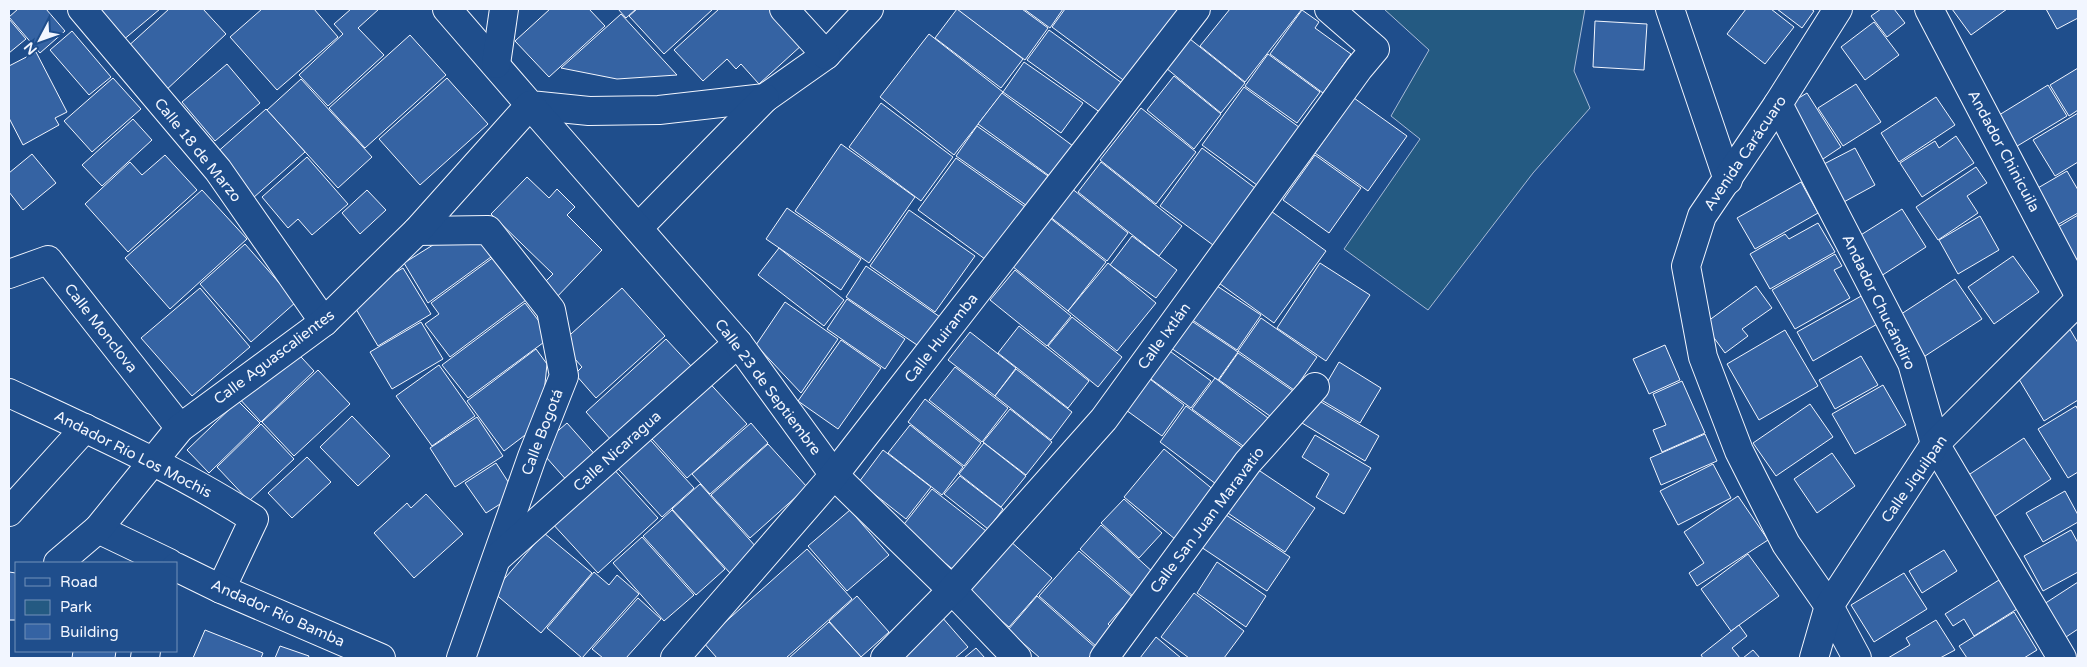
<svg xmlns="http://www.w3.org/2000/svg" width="2087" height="667" viewBox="0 0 2087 667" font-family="'Varela Round',sans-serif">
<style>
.green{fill:#245a82;stroke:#a8bbd7}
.building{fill:#3563a3;stroke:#f2f6ff}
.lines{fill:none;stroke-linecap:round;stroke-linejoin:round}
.minor-casing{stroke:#f2f6ff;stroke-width:30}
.minor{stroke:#1f4e8c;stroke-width:28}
.labels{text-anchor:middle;stroke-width:4;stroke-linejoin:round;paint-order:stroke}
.street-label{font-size:15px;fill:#f2f6ff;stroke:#1f4e8c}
</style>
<rect width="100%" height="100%" fill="#1f4e8c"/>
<polygon class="green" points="1384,9 1585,9 1574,71 1590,108 1533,173 1428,310 1344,249 1420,139 1391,116 1429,50"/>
<g class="building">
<polygon points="18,9 46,9 65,31 40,53 9,17"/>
<polygon points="94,9 160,9 122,41"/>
<polygon points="169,9 203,9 226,34 164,92 125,49"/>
<polygon points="262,9 314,9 338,37 277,90 230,37"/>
<polygon points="351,9 379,9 358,28 384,55 328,106 299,75 343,34 334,24"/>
<polygon points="550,9 589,9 605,26 549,77 515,41"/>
<polygon points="618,9 636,9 626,18"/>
<polygon points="637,9 713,9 664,54 629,16"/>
<polygon points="719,9 771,9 803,44 759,84 741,64 736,69 727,59 703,81 674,50"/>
<polygon points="956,9 1022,9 1048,28 1025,60"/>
<polygon points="957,9 1023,59 1001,88 935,38"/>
<polygon points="1024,9 1063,9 1050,28"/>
<polygon points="1065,9 1186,9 1130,85 1052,27"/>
<polygon points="1230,9 1302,9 1245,82 1200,46"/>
<polygon points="1746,9 1771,9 1794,27 1765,64 1727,34"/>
<polygon points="1777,9 1811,9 1814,11 1802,28"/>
<polygon points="1881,9 1894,9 1905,23 1887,37 1871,16"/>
<polygon points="1952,9 2007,9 1971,35"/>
<polygon points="2046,9 2078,9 2078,18 2057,29"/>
<polygon points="1302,10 1319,22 1315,28 1351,54 1323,93 1270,54"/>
<polygon points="621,14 677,75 617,79 561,68"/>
<polygon points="9,19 26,39 9,53"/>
<polygon points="1595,21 1647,24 1644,70 1593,67"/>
<polygon points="1874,22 1899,55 1865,80 1841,47"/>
<polygon points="1049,30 1122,83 1101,113 1027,60"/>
<polygon points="72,31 111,77 89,95 50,50"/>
<polygon points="929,34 1003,92 954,155 880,97"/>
<polygon points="410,35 446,75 365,148 329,108"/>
<polygon points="1190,39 1245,83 1221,113 1166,68"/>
<polygon points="36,52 67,112 55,118 59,125 23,145 9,118 9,66"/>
<polygon points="1268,54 1320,92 1297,123 1245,86"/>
<polygon points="1024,62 1083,103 1061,133 1003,92"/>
<polygon points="227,64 260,103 215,141 182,102"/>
<polygon points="2078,68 2078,110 2069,116 2050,85"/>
<polygon points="1174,76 1221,114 1194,149 1147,110"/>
<polygon points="113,78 141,109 92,152 64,121"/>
<polygon points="447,78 488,124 420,185 379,139"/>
<polygon points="301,79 372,157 338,188 267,110"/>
<polygon points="1856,84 1881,122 1843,146 1818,108"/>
<polygon points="2048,85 2067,116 2009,151 1991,120"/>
<polygon points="1244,87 1303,130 1261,188 1202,145"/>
<polygon points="1002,93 1077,149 1055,180 978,124"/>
<polygon points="1807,93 1841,147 1817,163 1782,108"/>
<polygon points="1936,97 1955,125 1899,162 1881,133"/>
<polygon points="1354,98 1407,136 1368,191 1315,153"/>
<polygon points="881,103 953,157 921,201 849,147"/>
<polygon points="1141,108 1196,152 1156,204 1100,160"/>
<polygon points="266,109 305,152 253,198 214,155"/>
<polygon points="2078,113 2078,162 2055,176 2033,140"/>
<polygon points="133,119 152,140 102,186 82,165"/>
<polygon points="977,126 1048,176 1027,206 956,156"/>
<polygon points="1956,136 1974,163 1922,197 1900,163 1935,141 1939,148"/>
<polygon points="841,144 915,197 869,263 795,211"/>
<polygon points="1202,148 1255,188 1213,245 1160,206"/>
<polygon points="1855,148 1875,185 1842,203 1822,165"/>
<polygon points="32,154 56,183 23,210 9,192 9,173"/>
<polygon points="165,155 197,190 128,252 85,204 130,162 142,175"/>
<polygon points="1315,155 1361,188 1329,233 1283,200"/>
<polygon points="307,157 348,204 312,235 298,219 288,228 262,197"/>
<polygon points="956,158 1028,209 989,262 918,210"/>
<polygon points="1101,162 1182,226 1159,256 1078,192"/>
<polygon points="1976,167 1987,183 1967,196 1978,213 1938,240 1916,207"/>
<polygon points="2067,171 2078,190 2078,213 2052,228 2031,192"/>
<polygon points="527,177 549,198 557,189 575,207 567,215 602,250 553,301 540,287 553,274 491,214"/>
<polygon points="1801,182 1818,213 1755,249 1737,218"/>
<polygon points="1071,188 1128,233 1107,261 1049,216"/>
<polygon points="202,190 247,239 170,309 125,258"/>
<polygon points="367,190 386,210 360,234 342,213"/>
<polygon points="1264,206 1326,251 1274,323 1212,278"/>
<polygon points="787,208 861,259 841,290 766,239"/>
<polygon points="1902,209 1926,247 1881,276 1856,238"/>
<polygon points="909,210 975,256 935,312 870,266"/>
<polygon points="2078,215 2078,258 2072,262 2053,230"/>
<polygon points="1980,216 1999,250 1958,274 1939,240"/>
<polygon points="1050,218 1106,262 1068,311 1012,266"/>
<polygon points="1818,223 1835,252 1770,289 1750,254 1785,234 1789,239"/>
<polygon points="449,235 502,249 428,303 404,263"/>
<polygon points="1132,236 1177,270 1156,298 1110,265"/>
<polygon points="245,244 296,302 251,342 200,284"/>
<polygon points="779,248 844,300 824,326 758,275"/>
<polygon points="502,251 534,294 450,357 425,324 439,314 431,303"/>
<polygon points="1835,254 1842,266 1834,270 1850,298 1795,329 1772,290"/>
<polygon points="2013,256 2039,292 1994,324 1968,287"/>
<polygon points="1108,263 1156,303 1117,351 1068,311"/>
<polygon points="1320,263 1370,295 1326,361 1277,328"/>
<polygon points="866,266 943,319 923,349 846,297"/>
<polygon points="403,268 431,314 378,346 350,299"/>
<polygon points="1015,270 1071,316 1047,346 990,300"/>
<polygon points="1955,279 1982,319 1919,360 1892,320"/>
<polygon points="1211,282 1261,315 1237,350 1188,317"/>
<polygon points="1756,286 1772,308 1742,329 1748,336 1725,353 1704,324"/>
<polygon points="200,288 250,347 192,396 141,338"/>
<polygon points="622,288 665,336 596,398 575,374 582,367 561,343"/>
<polygon points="1863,295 1879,323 1813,361 1797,332"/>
<polygon points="847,299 905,339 885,369 827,329"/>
<polygon points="785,302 838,339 801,393 756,345"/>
<polygon points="525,303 551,337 468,398 442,365"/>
<polygon points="1072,317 1122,357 1098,387 1048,346"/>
<polygon points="1187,318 1238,352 1218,380 1168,346"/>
<polygon points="1261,318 1317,357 1294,390 1238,351"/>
<polygon points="2065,321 2078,343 2078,400 2044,421 2017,376"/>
<polygon points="421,322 443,359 392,389 370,352"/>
<polygon points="1019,326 1089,381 1068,408 998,353"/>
<polygon points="1785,330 1818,386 1759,420 1727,364"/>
<polygon points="970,332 1016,368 995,396 948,360"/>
<polygon points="666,339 692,367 612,441 586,412"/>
<polygon points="841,340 881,368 838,429 798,401"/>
<polygon points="1665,345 1680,380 1649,394 1633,359"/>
<polygon points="291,346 314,371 261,422 237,396"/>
<polygon points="536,349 547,364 541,423 504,451 467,401"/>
<polygon points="1167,349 1211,381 1191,408 1148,377"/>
<polygon points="1238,353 1296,393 1277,421 1219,380"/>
<polygon points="1861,356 1878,385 1835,409 1819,380"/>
<polygon points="1339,362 1381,388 1360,423 1318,398"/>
<polygon points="439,365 475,416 432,446 396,396"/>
<polygon points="955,367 1008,408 982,442 929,400"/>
<polygon points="1016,369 1072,412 1051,440 995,396"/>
<polygon points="318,370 350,404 294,456 262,422"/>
<polygon points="1142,373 1184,405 1162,436 1119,405"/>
<polygon points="704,377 747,424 687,478 644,430"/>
<polygon points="1215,378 1272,421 1250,451 1192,409"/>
<polygon points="1682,381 1705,433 1662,452 1653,430 1666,425 1653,394"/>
<polygon points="1883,385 1906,425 1855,454 1832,414"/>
<polygon points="925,399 981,443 964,466 908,422"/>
<polygon points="1316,399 1379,436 1365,461 1302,423"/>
<polygon points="238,401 260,423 209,473 187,450"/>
<polygon points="1810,404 1833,437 1776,476 1753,443"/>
<polygon points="1186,406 1251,454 1224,490 1160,442"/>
<polygon points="2076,406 2078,410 2078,472 2068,478 2038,429"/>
<polygon points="1010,409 1052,442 1026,475 983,442"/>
<polygon points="352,416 390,456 358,486 320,447"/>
<polygon points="477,417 503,456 455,487 430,448"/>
<polygon points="567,423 598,458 569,483 538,448"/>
<polygon points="751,423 768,443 710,494 692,474"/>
<polygon points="261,424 294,459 249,501 217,467"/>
<polygon points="910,425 963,467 942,495 888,453"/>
<polygon points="643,432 694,488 662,517 611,461"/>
<polygon points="1705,434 1717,461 1661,485 1650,458"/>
<polygon points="1315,435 1371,468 1344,514 1316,497 1329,474 1302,457"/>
<polygon points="2024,438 2051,479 1988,521 1961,480"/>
<polygon points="984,443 1026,476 1001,507 959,474"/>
<polygon points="768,444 807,487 750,538 711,495"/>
<polygon points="1164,449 1221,496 1181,544 1124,497"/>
<polygon points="883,450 931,487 906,519 859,482"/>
<polygon points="1832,453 1855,486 1817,513 1794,479"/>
<polygon points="307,457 331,482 292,518 268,493"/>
<polygon points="496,463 516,494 486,513 465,483"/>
<polygon points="1713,464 1731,498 1678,525 1660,491"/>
<polygon points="610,465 658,518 598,573 550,521"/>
<polygon points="1254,467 1315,508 1285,552 1225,511"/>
<polygon points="960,476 1003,509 988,529 944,494"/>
<polygon points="700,484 757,548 730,573 672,509"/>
<polygon points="932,489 986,531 955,571 901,528"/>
<polygon points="2065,491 2078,515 2078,522 2043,542 2026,513"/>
<polygon points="426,494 463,534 414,578 374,533 407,503 411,508"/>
<polygon points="1738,496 1768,540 1697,586 1689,573 1704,563 1684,532"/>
<polygon points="1124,499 1162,533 1139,558 1101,523"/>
<polygon points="672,510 725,569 696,595 643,536"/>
<polygon points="850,510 889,555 847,591 808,546"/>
<polygon points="1223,513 1290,557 1267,591 1201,547"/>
<polygon points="1101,525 1155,574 1134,597 1080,549"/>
<polygon points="2071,530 2078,543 2078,572 2043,591 2024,556"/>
<polygon points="544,533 592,573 541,633 493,592"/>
<polygon points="642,537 694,595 664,621 613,563"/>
<polygon points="1009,540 1052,578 1009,627 965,590"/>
<polygon points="807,549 852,599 786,658 717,658 703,642"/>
<polygon points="1944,550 1957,571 1922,593 1909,571"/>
<polygon points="1079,551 1132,597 1108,624 1113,629 1097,647 1039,596"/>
<polygon points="1748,554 1779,596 1731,631 1701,589"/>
<polygon points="1217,562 1266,596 1246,627 1197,593"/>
<polygon points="9,572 16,573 16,620 9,620"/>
<polygon points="594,572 609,585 617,575 639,594 582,658 547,628"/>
<polygon points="1904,573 1927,609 1874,642 1851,605"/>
<polygon points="1999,580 2017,609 1974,636 1964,619 1953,626 1945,614"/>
<polygon points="2078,582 2078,629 2066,637 2044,604"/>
<polygon points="1194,593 1244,631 1224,658 1189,658 1161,637"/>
<polygon points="857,596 889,632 861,657 829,621"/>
<polygon points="1037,596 1097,649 1088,658 1040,658 1008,630"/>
<polygon points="638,598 661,619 626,658 603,658 592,649"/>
<polygon points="2014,612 2037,650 2024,658 1967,658 1959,646"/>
<polygon points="941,616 968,647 955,658 894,658"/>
<polygon points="1936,620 1955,650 1940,658 1888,658 1910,645 1906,638"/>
<polygon points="829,622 862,658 789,658"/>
<polygon points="1739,625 1747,636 1732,648 1740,658 1703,658 1701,655"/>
<polygon points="205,630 263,653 261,658 193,658"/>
<polygon points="1156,637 1181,658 1140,658"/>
<polygon points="280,646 309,656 308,658 275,658"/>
<polygon points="976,648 985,658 964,658"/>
<polygon points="1753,650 1760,658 1743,658"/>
<polygon points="73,651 116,651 115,658 72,658"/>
</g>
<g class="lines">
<defs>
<g id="minor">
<polyline points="82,9 218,170 324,322"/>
<polyline points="447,9 530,105 589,111 659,110 765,98 826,55 869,9"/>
<polyline points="784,9 826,55"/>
<polyline points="1670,9 1728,180"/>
<polyline points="1838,9 1778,104 1702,216 1686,266 1703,357 1739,451 1786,544 1829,606 1857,658"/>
<polyline points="1929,9 2078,293"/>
<polyline points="496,64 504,9"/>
<polyline points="1778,104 1912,363 1935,444 2062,658"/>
<polyline points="638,228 765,98"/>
<polyline points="417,231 488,230 551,310 564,376 532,457 461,658"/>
<polyline points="9,274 48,260 180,428"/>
<path d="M9 393C91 431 178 470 254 519L221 589"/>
<polyline points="9,512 85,428"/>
<polyline points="98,529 169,563"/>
<polyline points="497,558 738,343"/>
<polyline points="58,563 98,529 180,428 324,322 417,231 530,105 738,343 834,475 952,590 1017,658"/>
<polyline points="176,567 221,589 381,658"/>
<polyline points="145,658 146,651"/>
<polyline points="675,658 834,475 1196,9"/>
<polyline points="885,658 952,590 1104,419 1359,68 1375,49 1329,9"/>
<polyline points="1104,658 1248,462 1315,387"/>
<polyline points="1814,658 1829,606 1935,444 2078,301"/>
</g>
</defs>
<use href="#minor" class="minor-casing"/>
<use href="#minor" class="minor"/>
</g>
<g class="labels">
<g class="street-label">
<text transform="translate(198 150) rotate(51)" y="5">Calle 18 de Marzo</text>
<text transform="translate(2004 151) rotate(62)" y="5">Andador Chinicuila</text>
<text transform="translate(1745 153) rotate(-56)" y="5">Avenida Carácuaro</text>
<text transform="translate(1879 302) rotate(64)" y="5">Andador Chucándiro</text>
<text transform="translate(101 328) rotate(52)" y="5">Calle Monclova</text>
<text transform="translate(1164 336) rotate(-54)" y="5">Calle Ixtlán</text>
<text transform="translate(941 338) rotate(-52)" y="5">Calle Huiramba</text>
<text transform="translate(274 357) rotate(-37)" y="5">Calle Aguascalientes</text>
<text transform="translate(768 387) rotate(53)" y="5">Calle 23 de Septiembre</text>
<text transform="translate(542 432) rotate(-69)" y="5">Calle Bogotá</text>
<text transform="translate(617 451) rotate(-42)" y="5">Calle Nicaragua</text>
<text transform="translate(133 454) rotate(27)" y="5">Andador Río Los Mochis</text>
<text transform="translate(1914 479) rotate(-55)" y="5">Calle Jiquilpan</text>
<text transform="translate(1207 520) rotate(-53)" y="5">Calle San Juan Maravatío</text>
<text transform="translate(278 613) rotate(24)" y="5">Andador Río Bamba</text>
</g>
</g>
<rect width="2087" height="667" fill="none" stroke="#f2f6ff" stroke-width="20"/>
<rect x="15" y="562" width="162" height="90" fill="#1f4e8c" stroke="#7391ba"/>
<rect x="25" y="578" width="25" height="8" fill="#1f4e8c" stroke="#7391ba"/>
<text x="60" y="587" font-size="15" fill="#f2f6ff">Road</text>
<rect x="25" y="600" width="25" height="15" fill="#245a82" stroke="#7391ba"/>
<text x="60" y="612" font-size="15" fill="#f2f6ff">Park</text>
<rect x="25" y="624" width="25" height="15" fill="#3563a3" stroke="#7391ba"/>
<text x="60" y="637" font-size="15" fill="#f2f6ff">Building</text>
<g transform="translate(40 40) rotate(229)" stroke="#1f4e8c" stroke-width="4" paint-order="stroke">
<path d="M0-4L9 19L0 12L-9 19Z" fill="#f2f6ff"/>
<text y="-8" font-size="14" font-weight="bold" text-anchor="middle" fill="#f2f6ff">N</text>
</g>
</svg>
